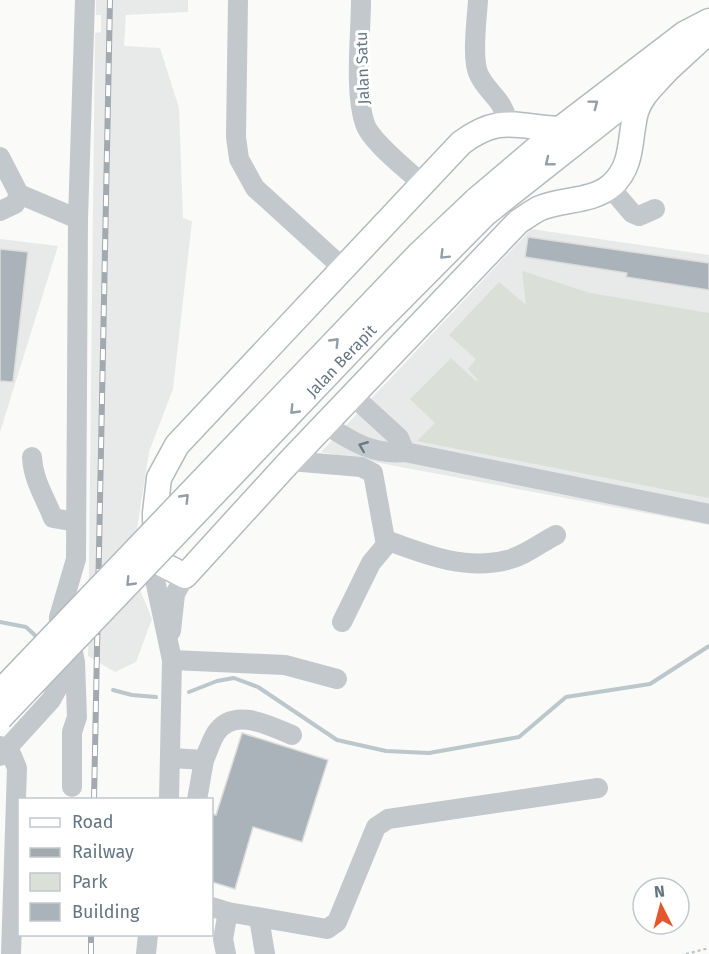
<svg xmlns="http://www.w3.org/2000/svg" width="709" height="954" font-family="'Fira Sans',sans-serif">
<rect width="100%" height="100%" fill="#fafaf8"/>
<!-- built -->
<g fill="#e8e9e9">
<polygon points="96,0 188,0 188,12 126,15 124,46 160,48 179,108 183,218 192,221 173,389 149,452 131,568 152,619 136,662 115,672 88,656 95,33 101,32 101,15 96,15"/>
<polygon points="531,229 709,255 709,525 321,452"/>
<polygon points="0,239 58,246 0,432"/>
</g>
<!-- green -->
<polygon fill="#dadfd7" points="522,271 590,293 709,313 709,498 417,441 435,423 410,399 451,358 476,381 478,380 468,369 476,359 449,335 499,282 526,305"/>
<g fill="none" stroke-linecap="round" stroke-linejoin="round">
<!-- stream -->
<g stroke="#bbc7cb" stroke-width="4">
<polyline points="0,622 26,627 39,639"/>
<polyline points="113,690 132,695 156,697"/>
<polyline points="189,692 217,681 234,678 258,687 337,740 386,751 429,753 519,737 566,697 650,684 709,646"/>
</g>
</g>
<!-- building -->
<g fill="#aab3b9" stroke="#dcdcda" stroke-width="1.5">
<polygon points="528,237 709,263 709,290 626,277 627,273 525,257"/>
<polygon points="0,249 28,252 13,382 0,381"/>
<polygon points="242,733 328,760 302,842 253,827 235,889 212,882 212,814 216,815"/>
</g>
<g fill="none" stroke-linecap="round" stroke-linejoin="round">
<!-- major casing -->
<g stroke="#b5babe" stroke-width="27">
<g id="major">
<path d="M561 129C516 127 500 114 461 143L177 445 159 478 155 513 156 561 185 576 290 461 518 222C524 218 531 213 538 209 562 198 591 203 612 185 634 165 629 138 636 112 641 95 655 84 666 71"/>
<polyline points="475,201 556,132 684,34 709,21"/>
<polyline points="485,214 666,71 705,35"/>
</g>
</g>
<!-- path -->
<polyline stroke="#bbbfc2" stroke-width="2" stroke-dasharray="3 3" stroke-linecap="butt" points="686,954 709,948"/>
<!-- minor -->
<g stroke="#c3c8cc" stroke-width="20">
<polyline points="238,0 236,137 239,159 255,188 343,268"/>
<path d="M361 0C361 35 354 92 365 124 371 142 408 170 422 184"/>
<path d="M478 0C477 19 471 59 479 75 489 95 502 97 508 123"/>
<polyline points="0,157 19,194 78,219"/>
<polyline points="609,186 632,213 639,216 655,209"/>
<polyline points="0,211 15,204 19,194"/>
<polyline points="353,396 399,438 405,452"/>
<path d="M326 425C353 442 373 455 405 452L709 514"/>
<path d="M32 457C33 480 45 497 53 518L76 522"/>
<polyline points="290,461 361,467 373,473 386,545 371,563 342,622"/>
<path d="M386 540C424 554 465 571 507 560 525 556 540 543 556 535"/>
<polyline points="156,561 155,580 172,660 169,800"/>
<polyline points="171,631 175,594 185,576"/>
<polyline points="71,644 75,662 77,717 72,732 72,787"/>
<polyline points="172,660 285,665 337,679"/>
<polyline points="0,746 12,756 17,768 11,954"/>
<polyline points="0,756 51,700 57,689 59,617 76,559 78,219 85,0"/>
<path d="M172 758 204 760C208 751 211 741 216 733 234 706 270 726 292 735"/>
<polyline points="197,800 204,760"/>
<polyline points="212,907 228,912 327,929 337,922 376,827 388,819 598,788"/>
<polyline points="259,918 265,954"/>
<polyline points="146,954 148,934"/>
<polyline points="226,954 223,939 228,912"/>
</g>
<!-- major -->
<use href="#major" stroke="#fff" stroke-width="24"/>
<!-- rail casing -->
<g stroke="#a2aab0" stroke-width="6">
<g id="rail">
<polyline points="94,800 110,0"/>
<polyline points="91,954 91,934"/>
</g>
</g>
<!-- rail -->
<use href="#rail" stroke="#fff" stroke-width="4" stroke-dasharray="11" stroke-linecap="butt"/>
<!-- major-bridge casing -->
<g stroke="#b5babe" stroke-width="27" stroke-linecap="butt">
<g id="major-bridge">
<polyline points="0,692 418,255 475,201"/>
<path id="s1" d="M0 718 372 328 485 214"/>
</g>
</g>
<!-- major-bridge -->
<use href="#major-bridge" stroke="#fff" stroke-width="24"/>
</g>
<!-- one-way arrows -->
<defs><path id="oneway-chevron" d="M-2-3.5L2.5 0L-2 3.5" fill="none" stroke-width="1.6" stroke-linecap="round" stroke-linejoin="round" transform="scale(1.5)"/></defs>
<g stroke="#939fa8">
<use href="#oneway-chevron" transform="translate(594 104) rotate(-37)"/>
<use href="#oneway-chevron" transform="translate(549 162) rotate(141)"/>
<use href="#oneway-chevron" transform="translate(444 255) rotate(135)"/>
<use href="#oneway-chevron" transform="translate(335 342) rotate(-46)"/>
<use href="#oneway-chevron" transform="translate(294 410) rotate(134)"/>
<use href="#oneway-chevron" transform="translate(185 498) rotate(-46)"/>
<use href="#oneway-chevron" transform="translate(130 582) rotate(134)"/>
</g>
<use stroke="#6a7a87" href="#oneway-chevron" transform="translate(363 446) rotate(-158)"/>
<g text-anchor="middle" stroke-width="6" stroke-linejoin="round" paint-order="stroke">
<!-- street labels -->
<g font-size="16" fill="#657683" stroke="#fff">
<text transform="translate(362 68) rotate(-92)" y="6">Jalan Satu</text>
<text dy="6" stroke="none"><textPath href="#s1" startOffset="494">Jalan Berapit</textPath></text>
</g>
</g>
<!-- legend -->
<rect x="18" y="798" width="195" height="138" fill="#ffffff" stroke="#c1c8cd" stroke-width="1.5"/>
<rect x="30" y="818" width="30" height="9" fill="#ffffff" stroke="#c1c8cd" stroke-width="1.5"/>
<text x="72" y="828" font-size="18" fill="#657683">Road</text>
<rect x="30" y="848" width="30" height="9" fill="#a2aab0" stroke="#c1c8cd" stroke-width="1.5"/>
<text x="72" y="858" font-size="18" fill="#657683">Railway</text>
<rect x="30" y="873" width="30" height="18" fill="#dadfd7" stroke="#c1c8cd" stroke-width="1.5"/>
<text x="72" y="888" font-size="18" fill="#657683">Park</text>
<rect x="30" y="903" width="30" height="18" fill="#aab3b9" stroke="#c1c8cd" stroke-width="1.5"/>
<text x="72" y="918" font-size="18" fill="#657683">Building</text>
<!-- north arrow -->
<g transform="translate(661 906) rotate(354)"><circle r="28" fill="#ffffff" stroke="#c1c8cd" stroke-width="1.5"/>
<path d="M0-4.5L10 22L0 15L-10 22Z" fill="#e4572e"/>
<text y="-9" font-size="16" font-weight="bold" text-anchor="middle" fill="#657683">N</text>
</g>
</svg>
